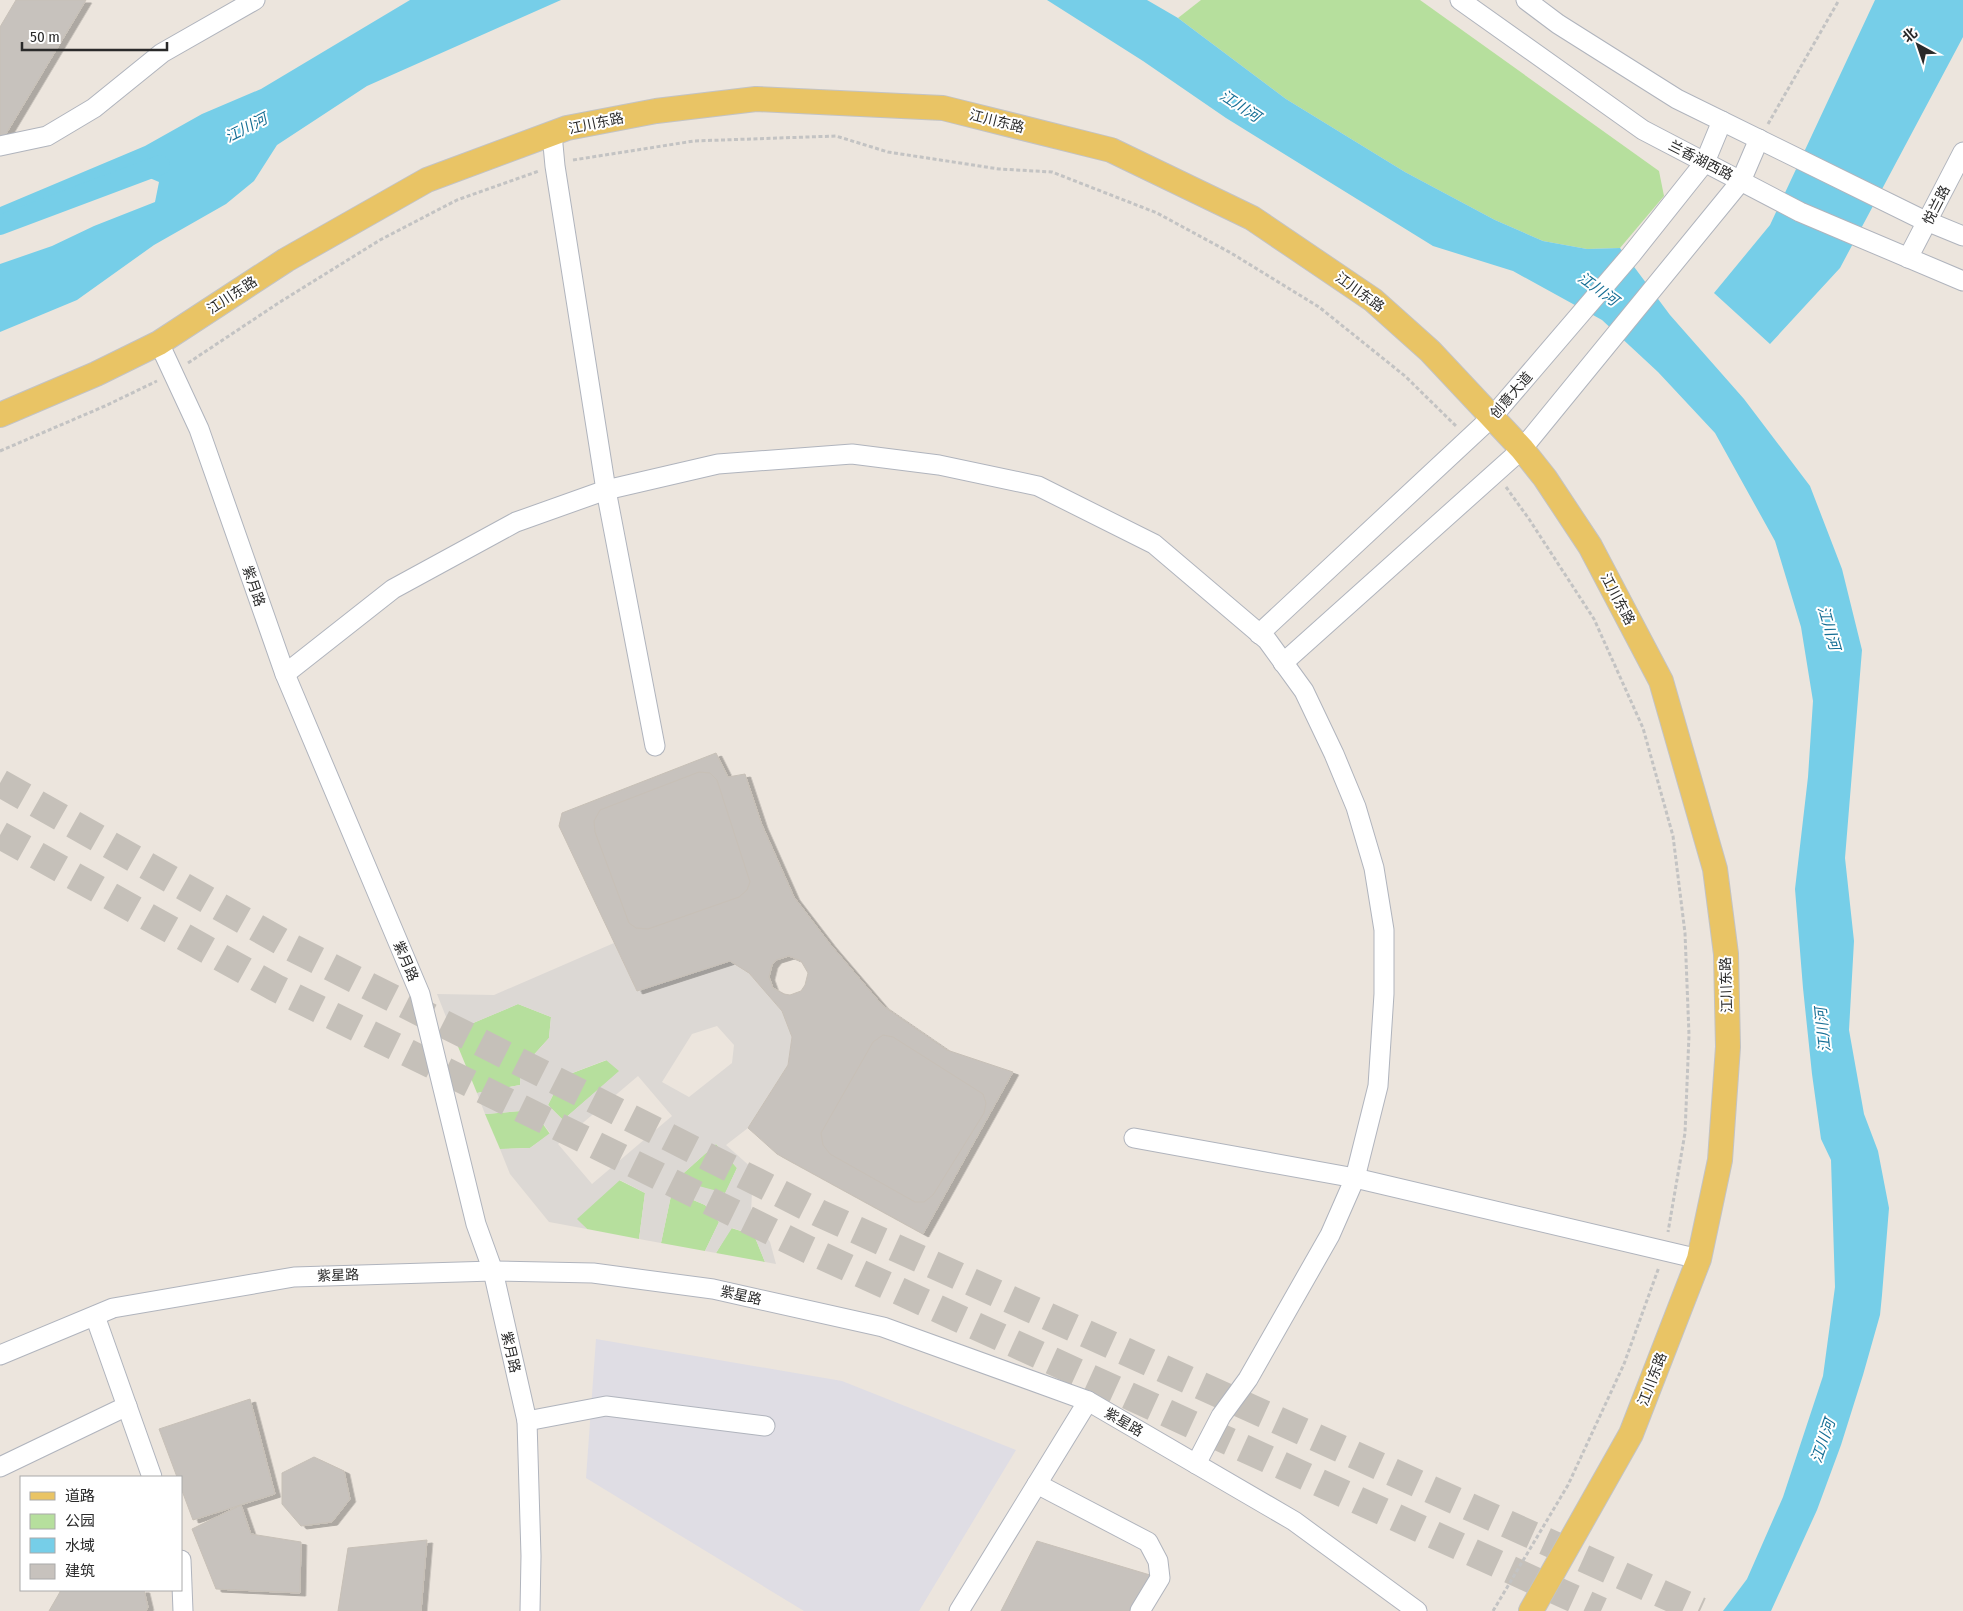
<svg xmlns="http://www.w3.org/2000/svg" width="1963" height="1611" font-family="'Fira Sans Condensed','Noto Sans SC',sans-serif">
<defs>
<filter id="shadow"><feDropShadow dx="5.5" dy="3" stdDeviation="0" flood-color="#0004"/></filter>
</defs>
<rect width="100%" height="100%" fill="#ece5dd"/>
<!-- industrial -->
<polygon fill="#dfdde4" points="596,1339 842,1381 1016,1450 919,1611 804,1611 586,1478"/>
<!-- green -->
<g fill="#b6df9d">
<polygon points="1201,0 1420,0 1659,171 1664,196 1620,248 1587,249 1543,241 1495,220 1405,172 1286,99 1178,18"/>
<polygon points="518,1004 551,1017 549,1038 521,1069 520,1085 477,1093 452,1032"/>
<polygon points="607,1060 620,1071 563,1120 548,1105 562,1077"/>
<polygon points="533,1110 550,1134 530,1148 500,1149 485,1114"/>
<polygon points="716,1144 737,1168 725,1194 676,1180"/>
<polygon points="619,1180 645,1193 639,1239 587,1229 576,1219"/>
<polygon points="672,1191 705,1205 719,1222 705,1251 661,1243"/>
<polygon points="731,1228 754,1235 765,1262 716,1253"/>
</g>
<!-- plaza -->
<path fill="#dcd8d4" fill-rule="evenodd" d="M614 943 637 991 730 961 749 973 782 1011 792 1037 788 1065 748 1128 726 1145 753 1169 751 1214 770 1242 776 1264 765 1262 754 1235 732 1228 716 1253 705 1251 719 1222 705 1205 672 1191 661 1243 639 1239 645 1193 620 1180 577 1219 587 1229 549 1222 510 1174 500 1149 530 1148 550 1133 533 1110 485 1114 477 1093 520 1085 521 1069 549 1038 551 1017 518 1004 452 1032 437 994 494 995ZM717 1026 734 1045 732 1063 689 1097 662 1082 692 1034ZM606 1060 619 1071 563 1120 548 1105 562 1077ZM638 1076 672 1116 592 1184 558 1144ZM716 1144 737 1168 725 1193 676 1180Z"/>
<!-- water -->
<g fill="#76cee8">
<polygon points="410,0 561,0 367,86 277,145 254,181 226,204 154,245 77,300 0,332 0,264 52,246 94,226 155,202 159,182 138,173 36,212 0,230 0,207 145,146 202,114 261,89"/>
<polygon points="1047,0 1147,0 1178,18 1286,99 1405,172 1495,220 1543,241 1587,249 1620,248 1670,315 1744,399 1810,486 1842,569 1862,650 1845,858 1854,941 1849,1030 1864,1114 1878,1151 1889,1208 1882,1295 1880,1315 1863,1375 1841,1445 1817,1510 1771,1611 1723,1611 1747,1579 1783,1497 1823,1376 1835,1287 1831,1160 1821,1139 1812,1074 1803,988 1795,889 1808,777 1813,701 1801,627 1775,541 1715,433 1658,372 1602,320 1513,271 1433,246 1226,118 1143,61"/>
<polygon points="1875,0 1963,0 1963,37 1840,268 1770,344 1714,293 1770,225"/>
</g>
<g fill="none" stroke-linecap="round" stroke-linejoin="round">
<!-- canal -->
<polyline stroke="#76cee8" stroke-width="20" points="0,225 160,165"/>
</g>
<!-- building -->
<g fill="#c7c2bd" stroke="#c7c0b7" fill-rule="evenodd" filter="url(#shadow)">
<polygon points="16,0 86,0 3,139 0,137 0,27"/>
<path d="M716 753 728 777 745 774 762 825 794 897 830 944 883 1006 947 1050 1013 1072 923 1234 777 1154 748 1128 788 1065 792 1037 782 1011 749 973 730 961 637 991 559 826 562 813ZM789 956 801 961 808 973 805 985 801 991 790 995 784 994 773 988 769 977 772 965 776 960Z"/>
<polygon points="699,772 710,773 717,780 750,882 747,890 739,897 648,929 636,928 629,923 595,832 594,821 600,810"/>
<polygon points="883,1035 893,1037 983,1094 986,1103 984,1113 933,1195 924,1202 915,1202 830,1154 823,1145 821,1133 873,1042"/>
<polygon points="250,1399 275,1494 193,1520 181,1488 181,1477 177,1477 159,1429"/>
<polygon points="314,1457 344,1471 350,1499 332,1522 301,1526 282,1504 282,1473"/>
<polygon points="241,1505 251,1534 301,1542 300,1593 216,1589 192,1529"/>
<polygon points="427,1540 421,1611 338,1611 348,1548"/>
<polygon points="1037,1541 1160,1578 1140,1611 1001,1611"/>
<polygon points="60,1590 144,1590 148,1607 146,1611 49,1611 60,1592"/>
</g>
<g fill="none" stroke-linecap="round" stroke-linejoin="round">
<!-- highway-tunnel -->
<g stroke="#c5c0b9" stroke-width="28" stroke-dasharray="28 14" stroke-linecap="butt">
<polyline points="0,783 291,947 821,1214 1700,1611"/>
<polyline points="0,835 276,988 809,1250 1601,1611"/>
</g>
<!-- minor casing -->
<g stroke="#b0b4bd" stroke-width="21">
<g id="minor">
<polyline points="1460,0 1643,130 1800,212 1963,281"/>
<polyline points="1526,0 1558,24 1677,99 1919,218 1963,236"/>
<polyline points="552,134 555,166 606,490 655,746"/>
<polyline points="0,146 47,136 94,108 162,53 255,0"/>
<polyline points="1908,258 1963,152"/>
<polyline points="159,343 199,429 285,674 420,994 476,1224 493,1271 527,1421 531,1556 530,1611"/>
<polyline points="1259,634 1493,416 1631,255 1705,162 1722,121"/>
<polyline points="1283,663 1522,449 1741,181 1759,139"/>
<polyline points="285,674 393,589 516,522 606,490 718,464 852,454 939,465 1038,486 1154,544 1267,640 1304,691 1334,754 1356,807 1374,868 1384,930 1384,994 1378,1086 1355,1178 1330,1235 1248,1379 1221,1416 1196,1464"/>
<polyline points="1134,1138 1355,1178 1699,1259"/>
<polyline points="95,1316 152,1477"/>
<polyline points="0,1355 113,1308 294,1277 493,1271 593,1273 713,1289 883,1327 1088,1401 1294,1521 1417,1611"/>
<polyline points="527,1421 606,1406 765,1426"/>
<polyline points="0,1467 127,1406"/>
<polyline points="1037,1484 1148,1542 1158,1561 1160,1578 1140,1611"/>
<polyline points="181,1560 183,1611"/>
<polyline points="959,1611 1088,1401"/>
</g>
</g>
<!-- major casing -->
<g stroke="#c3c3c3" stroke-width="26">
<polyline id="major" points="0,415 96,374 159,343 286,260 427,180 567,128 656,111 756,99 943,108 1111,150 1252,218 1373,300 1430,351 1522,449 1545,478 1590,546 1661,681 1715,869 1726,954 1728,1047 1720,1160 1699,1259 1631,1434 1531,1611"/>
</g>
<!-- path -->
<g stroke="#c3c3c3" stroke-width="3" stroke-dasharray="4 2.5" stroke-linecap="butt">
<polyline points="1768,124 1839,0"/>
<polyline points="573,160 694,141 836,136 888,152 999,169 1052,172 1157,213 1231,253 1319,307 1405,376 1456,426"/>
<polyline points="188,363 280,302 380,240 457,200 539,171"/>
<polyline points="0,451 105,406 157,381"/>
<polyline points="1506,487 1529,519 1594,619 1643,728 1673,836 1685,933 1689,1035 1685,1133 1668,1232"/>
<polyline points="1493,1611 1568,1485 1624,1364 1659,1267"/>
</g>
<!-- minor -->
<use href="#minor" stroke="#fff" stroke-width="19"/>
<!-- major -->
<use href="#major" stroke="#e9c465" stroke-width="24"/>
</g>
<g text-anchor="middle" stroke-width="4" stroke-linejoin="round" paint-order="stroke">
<!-- street labels -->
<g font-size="14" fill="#2a2a2a" stroke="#fff">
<text transform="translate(997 121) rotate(14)" y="5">江川东路</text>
<text transform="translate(596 123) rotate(-12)" y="5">江川东路</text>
<text transform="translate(1701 160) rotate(27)" y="5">兰香湖西路</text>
<text transform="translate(1936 205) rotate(-63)" y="5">悦兰路</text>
<text transform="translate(1360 292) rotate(36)" y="5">江川东路</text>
<text transform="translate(232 295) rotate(-33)" y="5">江川东路</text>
<text transform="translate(1511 395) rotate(-49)" y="5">创意大道</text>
<text transform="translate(254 586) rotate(71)" y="5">紫月路</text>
<text transform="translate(1618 599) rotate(62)" y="5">江川东路</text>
<text transform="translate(406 961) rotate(67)" y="5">紫月路</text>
<text transform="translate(1726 985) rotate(-92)" y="5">江川东路</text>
<text transform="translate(338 1275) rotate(-2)" y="5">紫星路</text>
<text transform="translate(741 1295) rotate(13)" y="5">紫星路</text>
<text transform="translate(511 1352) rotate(77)" y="5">紫月路</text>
<text transform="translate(1652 1379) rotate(-69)" y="5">江川东路</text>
<text transform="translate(1124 1422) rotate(30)" y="5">紫星路</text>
</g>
<!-- water labels -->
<g font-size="15" font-style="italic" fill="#156e94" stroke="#fff">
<text transform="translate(1240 106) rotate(33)" y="5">江川河</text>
<text transform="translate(246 128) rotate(-27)" y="5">江川河</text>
<text transform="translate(1598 289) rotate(36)" y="5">江川河</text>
<text transform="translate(1829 628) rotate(74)" y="5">江川河</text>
<text transform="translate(1823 1030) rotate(-96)" y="5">江川河</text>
<text transform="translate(1823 1441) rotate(-71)" y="5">江川河</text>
</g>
</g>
<!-- legend -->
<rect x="20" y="1476" width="162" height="115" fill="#ffffff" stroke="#aaaaaa"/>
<rect x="30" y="1492" width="25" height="8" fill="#e9c465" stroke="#aaaaaa"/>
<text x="65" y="1501" font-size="15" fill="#2a2a2a">道路</text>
<rect x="30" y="1514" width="25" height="15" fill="#b6df9d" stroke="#aaaaaa"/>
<text x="65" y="1526" font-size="15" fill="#2a2a2a">公园</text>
<rect x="30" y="1538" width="25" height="15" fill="#76cee8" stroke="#aaaaaa"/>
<text x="65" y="1551" font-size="15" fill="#2a2a2a">水域</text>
<rect x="30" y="1564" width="25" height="15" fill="#c7c2bd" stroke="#aaaaaa"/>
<text x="65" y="1576" font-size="15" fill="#2a2a2a">建筑</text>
<!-- north arrow -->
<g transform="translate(1918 45) rotate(320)" stroke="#ffffff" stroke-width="4" paint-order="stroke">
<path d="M0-4L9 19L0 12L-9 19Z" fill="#2a2a2a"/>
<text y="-8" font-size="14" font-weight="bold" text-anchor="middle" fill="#2a2a2a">北</text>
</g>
<!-- scale -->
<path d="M22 42v8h145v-8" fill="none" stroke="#2a2a2a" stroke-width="2.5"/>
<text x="30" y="42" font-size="15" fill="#2a2a2a" stroke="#ffffff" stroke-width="4" paint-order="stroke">50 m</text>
</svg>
